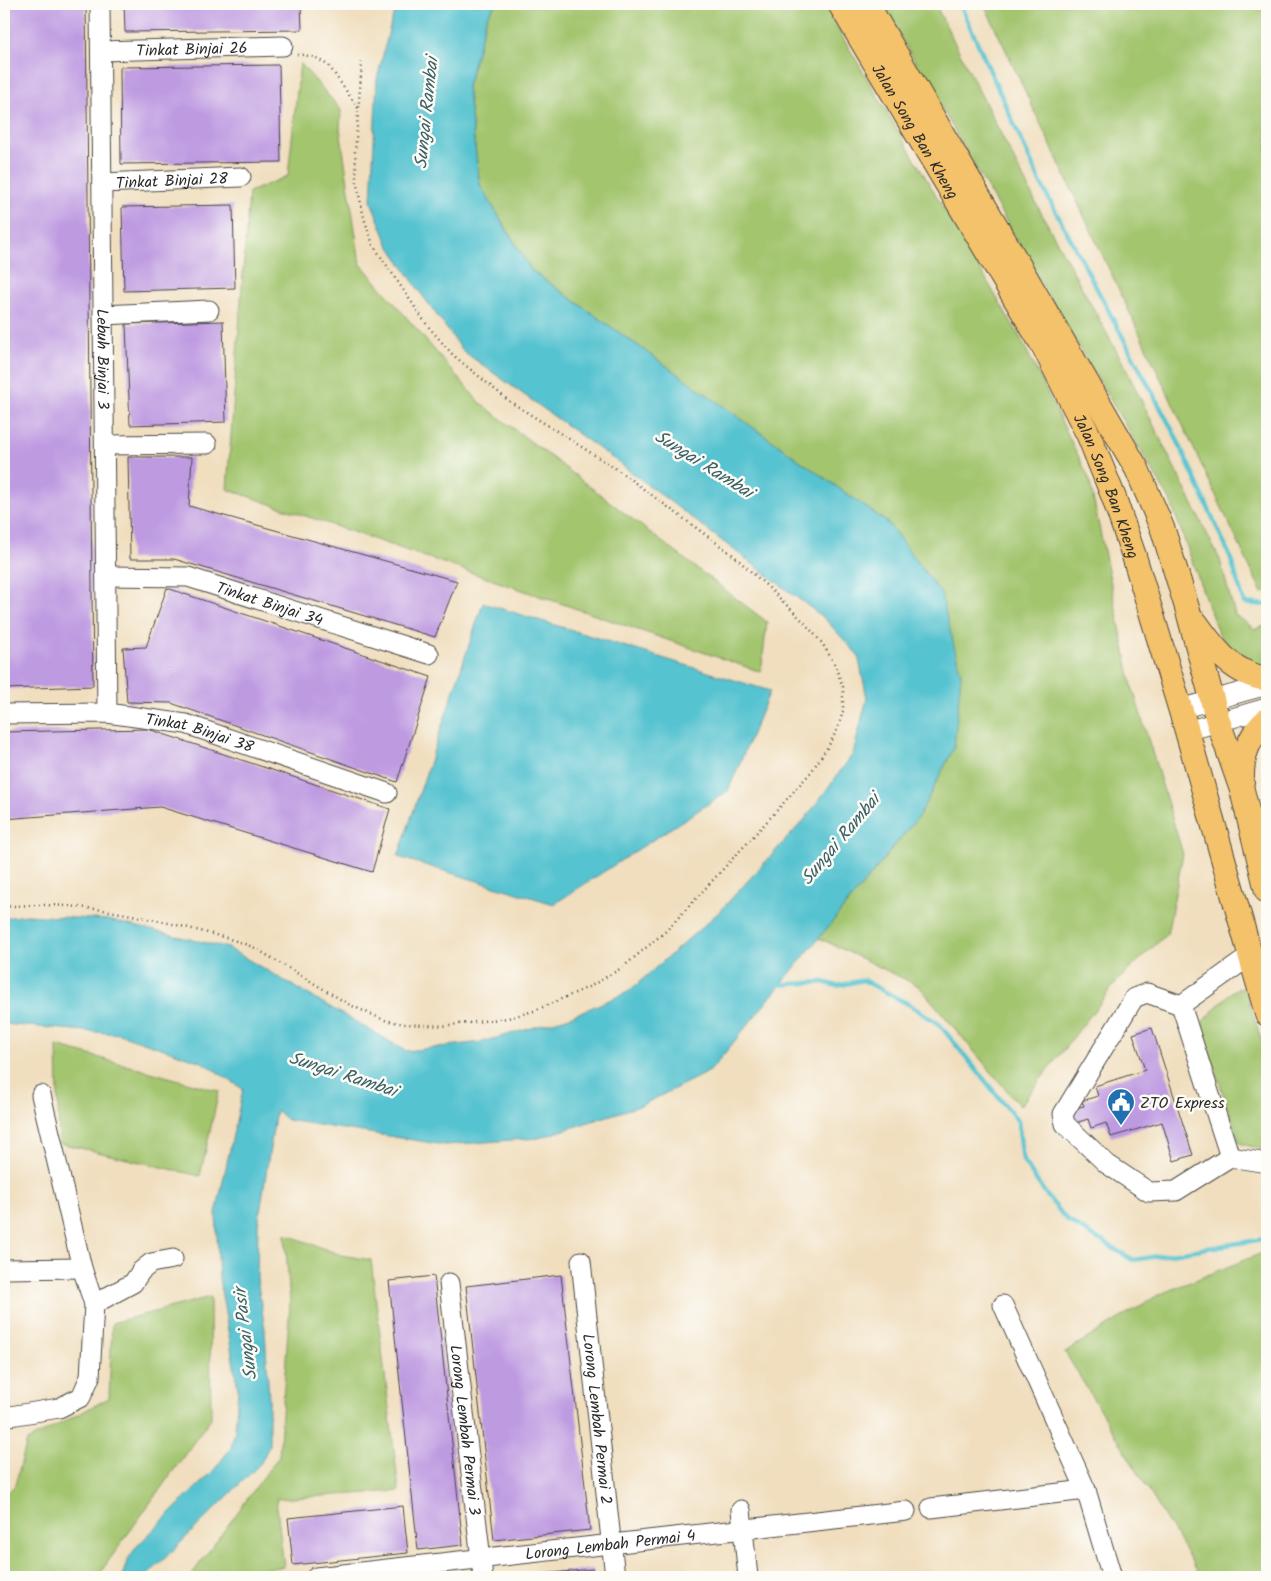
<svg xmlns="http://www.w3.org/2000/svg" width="1271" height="1581" font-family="Kalam,sans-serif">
<rect width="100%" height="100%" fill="#fdfcf7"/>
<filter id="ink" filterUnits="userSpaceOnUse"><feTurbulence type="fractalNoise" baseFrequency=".02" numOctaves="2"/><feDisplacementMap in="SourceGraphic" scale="10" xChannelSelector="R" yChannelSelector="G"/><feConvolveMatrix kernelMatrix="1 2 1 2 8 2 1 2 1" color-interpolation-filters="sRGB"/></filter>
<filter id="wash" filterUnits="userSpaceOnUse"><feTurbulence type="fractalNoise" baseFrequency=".0096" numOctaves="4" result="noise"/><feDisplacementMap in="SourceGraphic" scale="20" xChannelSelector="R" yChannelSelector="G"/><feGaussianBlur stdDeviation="1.12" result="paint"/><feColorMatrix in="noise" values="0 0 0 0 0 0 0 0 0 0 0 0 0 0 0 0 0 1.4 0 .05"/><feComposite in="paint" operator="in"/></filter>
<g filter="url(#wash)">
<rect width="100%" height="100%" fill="#f0debe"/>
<!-- green -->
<g fill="#a3c56e" stroke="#67784c">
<polygon points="496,4 823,4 1020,337 1089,478 1132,686 1183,854 1167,934 1117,981 1020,1106 919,986 819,938 919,816 941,594 888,523 532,271 480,185 467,87 487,16"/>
<polygon points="882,4 935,4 1038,207 1123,363 1220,560 1235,615 1255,629 1267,625 1267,667 1256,667 1239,657 1218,633 1170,500 1058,312"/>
<polygon points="984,4 1267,4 1267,591 1262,593"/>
<polygon points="300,63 341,110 340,129 360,263 479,402 767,622 761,672 227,489 249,192 288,176"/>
<polygon points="1238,988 1245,989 1267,1057 1267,1151 1239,1143 1202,1029 1203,1021 1231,992"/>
<polygon points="57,1046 219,1091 200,1176 59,1143"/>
<polygon points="285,1234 341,1255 371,1260 399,1491 276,1499 284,1567 192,1574 279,1456 290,1303"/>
<polygon points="1267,1251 1267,1577 1201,1577 1065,1352 1158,1295"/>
<polygon points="210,1297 211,1418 97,1577 4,1577 4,1497 15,1485 27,1441 109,1398 112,1323"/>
</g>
<!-- water -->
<g fill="#57c3d0" stroke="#41777e">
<polygon points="398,4 496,4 487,16 467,87 480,185 531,270 888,523 941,594 961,674 954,748 919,816 710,1071 642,1105 539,1138 445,1145 287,1120 276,1110 258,1225 257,1279 265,1329 269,1400 269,1446 261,1463 146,1577 122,1577 127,1561 137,1546 214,1470 231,1448 235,1430 238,1389 219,1278 216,1213 243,1089 202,1062 120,1034 4,1024 4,918 27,915 108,920 228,948 406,1051 482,1042 567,1018 628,992 719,912 805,819 853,754 867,698 858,655 824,618 619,463 463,351 422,295 388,244 371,201 377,79 391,22"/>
<polygon points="483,603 770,691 728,791 554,904 398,857"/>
</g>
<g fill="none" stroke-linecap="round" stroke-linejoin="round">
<!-- stream -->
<g stroke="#57c3d0" stroke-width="4.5">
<polyline points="960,4 1040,182 1175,435 1230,556 1244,603 1267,605"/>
<polyline points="774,985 823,982 837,986 863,980 910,1005 939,1024 1018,1121 1023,1161 1048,1197 1067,1220 1133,1260 1264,1239 1267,1236"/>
</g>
</g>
<g id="blocks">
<!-- building -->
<g fill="#be9ae1">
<polygon points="4,4 86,4 93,686 4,689"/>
<polygon points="124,4 301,4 302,30 125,32"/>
<polygon points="279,65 281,162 121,164 120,67"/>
<polygon points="233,205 235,288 124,291 122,207"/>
<polygon points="223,321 226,422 130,425 126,324"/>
<polygon points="128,457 192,457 189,506 457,581 435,637 174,559 130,559"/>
<polygon points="167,588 431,677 397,782 171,703 127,702 123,648 146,647"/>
<polygon points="148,729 390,809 372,872 160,807 4,819 4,732"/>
<polygon points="1152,1028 1193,1155 1174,1161 1162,1122 1111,1137 1106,1123 1091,1128 1088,1119 1072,1124 1068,1110 1084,1106 1082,1101 1098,1096 1095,1086 1145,1070 1133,1034"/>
<polygon points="561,1275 590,1530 494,1540 466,1286"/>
<polygon points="434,1276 463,1545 418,1550 389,1281"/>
<polygon points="403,1506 408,1553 293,1565 288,1518"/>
<polygon points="593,1569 594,1577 520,1577 520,1576"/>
</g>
</g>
</g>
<g filter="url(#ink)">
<use href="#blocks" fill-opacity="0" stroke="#494641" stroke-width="1"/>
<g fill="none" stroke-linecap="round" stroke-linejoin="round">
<!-- minor casing -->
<g stroke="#494641" stroke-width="21">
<g id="minor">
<path id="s1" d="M100 4 107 713"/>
<path id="s2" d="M101 51 283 46"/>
<path id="s3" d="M102 183 241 177"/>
<polyline points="103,315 209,310"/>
<polyline points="105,445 207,444"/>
<path id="s4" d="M106 576 188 577 429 654"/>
<polyline points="1180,709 1267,685"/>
<path id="s5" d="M4 714 107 713 186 724 387 793"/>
<polyline points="1187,731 1267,708"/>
<polyline points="1181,1005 1147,993 1134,998 1063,1114 1065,1124 1107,1164 1149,1192 1176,1191 1230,1157 1267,1163"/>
<polyline points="1181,1005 1230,1157"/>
<polyline points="1181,1005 1250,956"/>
<path id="s6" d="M581 1261 615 1577"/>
<polyline points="4,1269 82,1268"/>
<path id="s7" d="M449 1283 483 1577"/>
<polyline points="94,1304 133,1283 141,1271 151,1263 173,1259"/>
<polyline points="1003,1305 1086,1490 1112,1577"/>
<polyline points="4,1417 59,1408 81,1397 90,1377 94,1304 82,1268 41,1095"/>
<polyline points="931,1508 1086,1490"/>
<polyline points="741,1510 748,1577"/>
<path id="s8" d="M316 1577 906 1511"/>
</g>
</g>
<!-- major casing -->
<g stroke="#494641" stroke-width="26">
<g id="major">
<path id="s9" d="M840 4 1044 347 1089 436 1114 498 1134 556 1187 731 1267 1014"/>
<polyline points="867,4 1137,469 1163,530 1188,611 1218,721 1242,790 1267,891"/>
<path d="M1196 623C1215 650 1233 674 1267 679"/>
<path d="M1242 782C1241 757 1248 737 1267 720"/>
</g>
</g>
<!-- path -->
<g stroke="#494641" stroke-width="2.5" stroke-dasharray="1 4" stroke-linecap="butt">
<polyline points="297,54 315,57 329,66 358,108"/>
<path d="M4 907C66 900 129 913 189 928 211 934 234 939 255 948L350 1005 384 1020 404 1024 443 1026 508 1018 534 1011 591 986 623 967 666 931 772 816 811 772 829 745 838 728 843 711V687L834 663 822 643 803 621 770 589 733 555 615 468 509 401 453 355 427 325 373 245 364 218 357 185 355 152 362 62"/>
</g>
<!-- minor -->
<use href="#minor" stroke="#fff" stroke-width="19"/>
<!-- major -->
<use href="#major" stroke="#f3c26a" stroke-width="24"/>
</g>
</g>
<!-- icons -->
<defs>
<g id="civic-pin" transform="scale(1.4375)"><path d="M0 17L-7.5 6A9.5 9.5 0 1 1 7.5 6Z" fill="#1f6fb2" stroke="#fdfcf7"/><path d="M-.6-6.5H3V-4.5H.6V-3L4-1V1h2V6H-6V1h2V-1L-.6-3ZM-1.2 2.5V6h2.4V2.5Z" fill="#fff"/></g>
</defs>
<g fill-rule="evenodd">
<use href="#civic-pin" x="1121" y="1102"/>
</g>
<g text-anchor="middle" stroke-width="5" stroke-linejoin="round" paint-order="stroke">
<!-- street labels -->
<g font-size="16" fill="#2b2b2b" stroke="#fdfcf7">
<text dy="6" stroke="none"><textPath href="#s2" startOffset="91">Tinkat Binjai 26</textPath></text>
<text dy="6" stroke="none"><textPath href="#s9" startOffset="148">Jalan Song Ban Kheng</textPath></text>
<text dy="6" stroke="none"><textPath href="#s3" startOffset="70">Tinkat Binjai 28</textPath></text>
<text dy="6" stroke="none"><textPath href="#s1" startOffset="355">Lebuh Binjai 3</textPath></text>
<text dy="6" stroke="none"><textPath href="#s9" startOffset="552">Jalan Song Ban Kheng</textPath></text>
<text dy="6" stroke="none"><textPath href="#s4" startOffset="168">Tinkat Binjai 34</textPath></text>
<text dy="6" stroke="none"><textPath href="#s5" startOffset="198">Tinkat Binjai 38</textPath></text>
<text dy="6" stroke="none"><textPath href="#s6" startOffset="159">Lorong Lembah Permai 2</textPath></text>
<text dy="6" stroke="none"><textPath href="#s7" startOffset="148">Lorong Lembah Permai 3</textPath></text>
<text dy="6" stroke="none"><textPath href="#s8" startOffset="296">Lorong Lembah Permai 4</textPath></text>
</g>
<!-- poi labels -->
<g font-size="16" fill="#2b2b2b" stroke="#fdfcf7" text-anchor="start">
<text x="1140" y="1108">ZTO Express</text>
</g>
<!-- water labels -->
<g font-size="18" font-style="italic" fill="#3a6065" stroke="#fdfcf7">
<text transform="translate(426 113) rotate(-84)" y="6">Sungai Rambai</text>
<text transform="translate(704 464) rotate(32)" y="6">Sungai Rambai</text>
<text transform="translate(840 839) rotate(-50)" y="6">Sungai Rambai</text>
<text transform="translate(343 1074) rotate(18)" y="6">Sungai Rambai</text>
<text transform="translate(245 1334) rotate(-97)" y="6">Sungai Pasir</text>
</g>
</g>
<!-- margin -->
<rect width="1271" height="1581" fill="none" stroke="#fdfcf7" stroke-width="20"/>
</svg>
